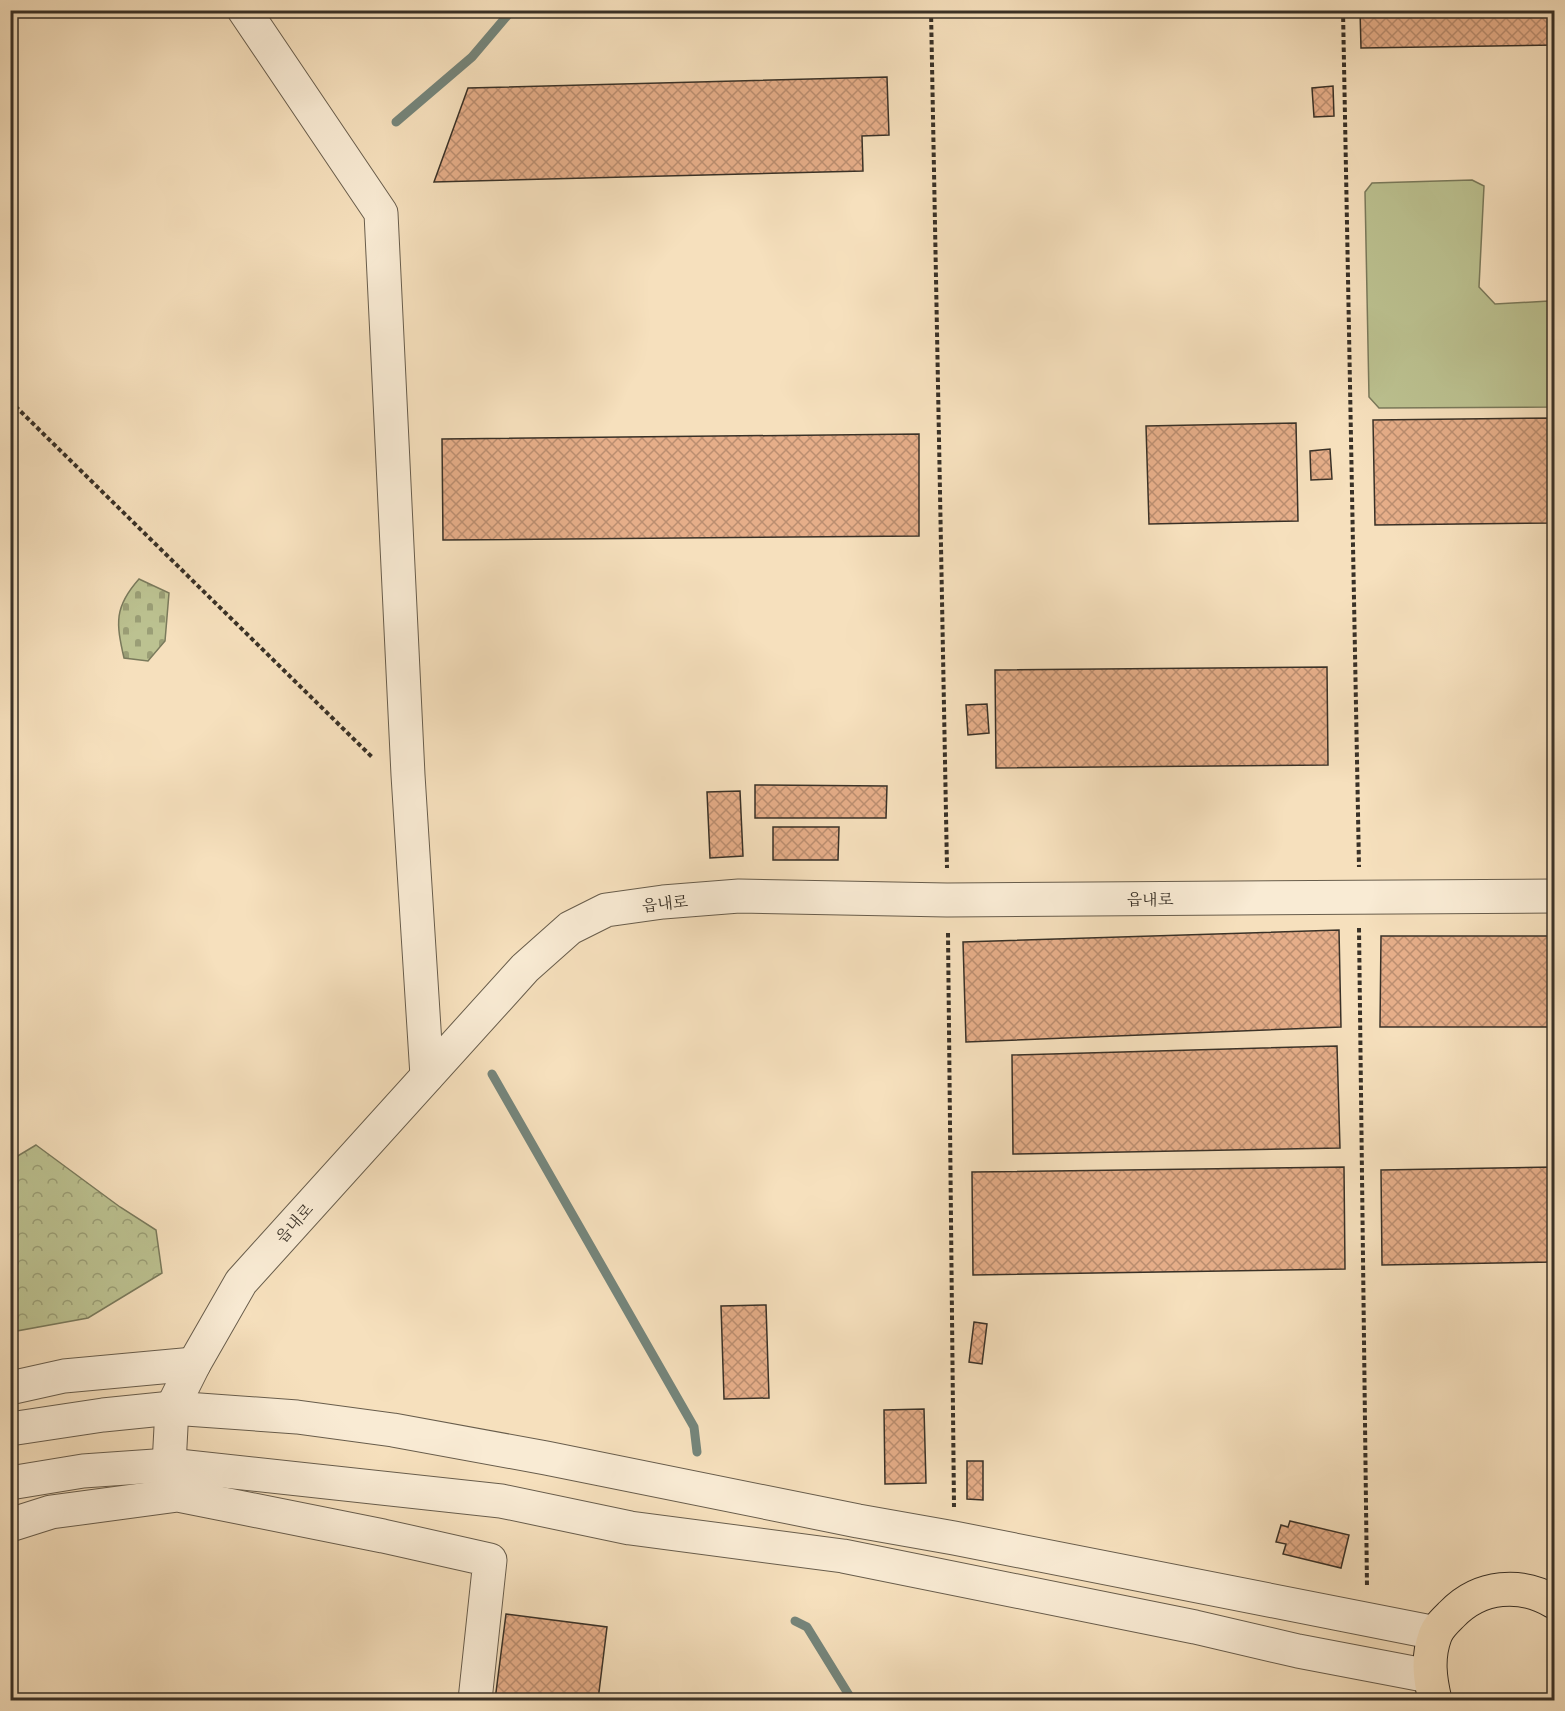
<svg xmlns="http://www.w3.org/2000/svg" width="1565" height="1711" font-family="'Libre Caslon Text','Noto Serif KR',serif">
<defs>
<pattern id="forest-crowns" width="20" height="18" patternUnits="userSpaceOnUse" patternTransform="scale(1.5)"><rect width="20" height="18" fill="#bcc291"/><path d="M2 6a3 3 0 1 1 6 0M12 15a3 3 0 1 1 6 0" fill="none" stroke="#9a9e76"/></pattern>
<pattern id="cemetery-stones" width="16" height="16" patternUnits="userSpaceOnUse" patternTransform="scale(1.5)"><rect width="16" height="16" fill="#bcc291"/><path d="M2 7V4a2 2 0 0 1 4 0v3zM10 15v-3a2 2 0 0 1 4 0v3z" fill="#9a9e76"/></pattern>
<pattern id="building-cross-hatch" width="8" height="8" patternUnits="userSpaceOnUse" patternTransform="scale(1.5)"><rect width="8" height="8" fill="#e6ae89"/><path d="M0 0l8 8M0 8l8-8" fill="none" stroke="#bb8e70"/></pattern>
</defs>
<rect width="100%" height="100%" fill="#f6e0bd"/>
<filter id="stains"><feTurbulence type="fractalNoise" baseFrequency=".00333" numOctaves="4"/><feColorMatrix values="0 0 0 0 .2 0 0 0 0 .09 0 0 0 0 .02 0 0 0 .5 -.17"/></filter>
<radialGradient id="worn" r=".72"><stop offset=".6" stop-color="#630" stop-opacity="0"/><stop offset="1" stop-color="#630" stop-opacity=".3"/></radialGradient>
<!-- grass -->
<polygon fill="#bcc291" stroke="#7a7a5c" stroke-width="1.5" points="1472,180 1484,186 1479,287 1495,304 1549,301 1554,305 1554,399 1550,407 1379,408 1369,397 1365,192 1372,183"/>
<!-- forest -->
<polygon fill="url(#forest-crowns)" stroke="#7a7a5c" stroke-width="1.5" points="36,1145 120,1207 156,1230 162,1273 88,1318 11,1332 11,1160"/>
<!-- cemetery -->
<path fill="url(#cemetery-stones)" stroke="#7a7a5c" stroke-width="1.5" d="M139 579 169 593 165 641 148 661 124 658C116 623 114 607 139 579Z"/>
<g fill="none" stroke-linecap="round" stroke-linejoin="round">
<!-- stream -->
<g stroke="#75857b" stroke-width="9">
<polyline points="396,122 472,57 512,10"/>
<polyline points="492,1074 694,1427 697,1452"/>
<polyline points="795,1621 807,1627 852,1700"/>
</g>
</g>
<!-- building -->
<g fill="url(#building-cross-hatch)" stroke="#393127" stroke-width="1.5">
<polygon points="1360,10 1554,10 1554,45 1361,48"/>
<polygon points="887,77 889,135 862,136 863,171 434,182 468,88"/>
<polygon points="1333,86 1334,116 1314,117 1312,88"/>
<polygon points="1554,418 1554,523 1375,525 1373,420"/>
<polygon points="1296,423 1298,521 1149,524 1146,426"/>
<polygon points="919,434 919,536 443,540 442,439"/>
<polygon points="1330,449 1332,479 1311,480 1310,451"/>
<polygon points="1327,667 1328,765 996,768 995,670"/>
<polygon points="987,704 989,733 968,735 966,705"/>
<polygon points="755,785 887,786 886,818 755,818"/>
<polygon points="740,791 743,856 710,858 707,792"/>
<polygon points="773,827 839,827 838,860 773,860"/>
<polygon points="1339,930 1341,1027 966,1042 963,942"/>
<polygon points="1381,936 1554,936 1554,1027 1380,1027"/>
<polygon points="1337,1046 1340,1148 1013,1154 1012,1055"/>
<polygon points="1344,1167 1345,1269 973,1275 972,1172"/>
<polygon points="1554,1167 1554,1262 1382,1265 1381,1170"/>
<polygon points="766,1305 769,1398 724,1399 721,1306"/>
<polygon points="974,1322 987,1324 982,1364 969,1362"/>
<polygon points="924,1409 926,1483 885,1484 884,1410"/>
<polygon points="967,1461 983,1461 983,1500 967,1499"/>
<polygon points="1290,1521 1349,1535 1341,1568 1283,1554 1286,1544 1276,1542 1281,1525 1288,1527"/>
<polygon points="506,1614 607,1627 598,1700 495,1700"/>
<polygon points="959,1696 1101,1700 959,1700"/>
</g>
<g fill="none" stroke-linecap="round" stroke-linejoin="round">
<!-- minor casing -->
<g stroke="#685d4c" stroke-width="35">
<g id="minor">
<polyline points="244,10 381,213 408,775 427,1076"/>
<polyline points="10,1388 64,1376 194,1364"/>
<polyline points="10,1429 103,1415 172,1408 297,1417 393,1430 546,1458 858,1521 954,1538 1436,1633"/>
<polyline points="169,1465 172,1408 194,1364 241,1282 525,968 570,928 606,910 663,902 739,896 947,900 1554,896"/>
<polyline points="10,1483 83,1471 169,1465 501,1501 630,1528 843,1556 1195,1627 1298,1651 1429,1676"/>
<polyline points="10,1525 51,1512 178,1495 383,1536 490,1560 475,1700"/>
</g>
</g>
<!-- major casing -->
<g stroke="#393127" stroke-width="35">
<path id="major" d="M1435 1700C1430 1679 1427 1658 1435 1636 1438 1627 1446 1620 1452 1614 1480 1585 1521 1582 1554 1602"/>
</g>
<!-- path -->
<g stroke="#393127" stroke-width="4" stroke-dasharray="4.5 3" stroke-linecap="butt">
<polyline points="931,10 947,868"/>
<polyline points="1343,10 1359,867"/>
<polyline points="10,401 373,758"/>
<polyline points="1359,928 1367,1587"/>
<polyline points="948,933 954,1507"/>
</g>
<!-- minor -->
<use href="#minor" stroke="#f9ebd4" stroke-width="33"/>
<!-- major -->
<use href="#major" stroke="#f6e0bd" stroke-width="33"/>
</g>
<g text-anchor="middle" stroke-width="4.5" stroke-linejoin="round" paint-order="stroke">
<!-- street labels -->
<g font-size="16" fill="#393127" stroke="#f9ebd4">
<text x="1150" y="905">읍내로</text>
<text transform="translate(665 903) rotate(-6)" y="6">읍내로</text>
<text transform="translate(294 1223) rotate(-48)" y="6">읍내로</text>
</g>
</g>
<!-- margin -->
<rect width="1565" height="1711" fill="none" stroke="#f6e0bd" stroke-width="36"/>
<rect x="12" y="12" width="1541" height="1687" fill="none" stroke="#393127" stroke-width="3"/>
<rect x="18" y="18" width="1529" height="1675" fill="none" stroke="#393127" stroke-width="1.5"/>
<rect width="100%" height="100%" filter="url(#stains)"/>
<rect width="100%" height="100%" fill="url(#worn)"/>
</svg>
